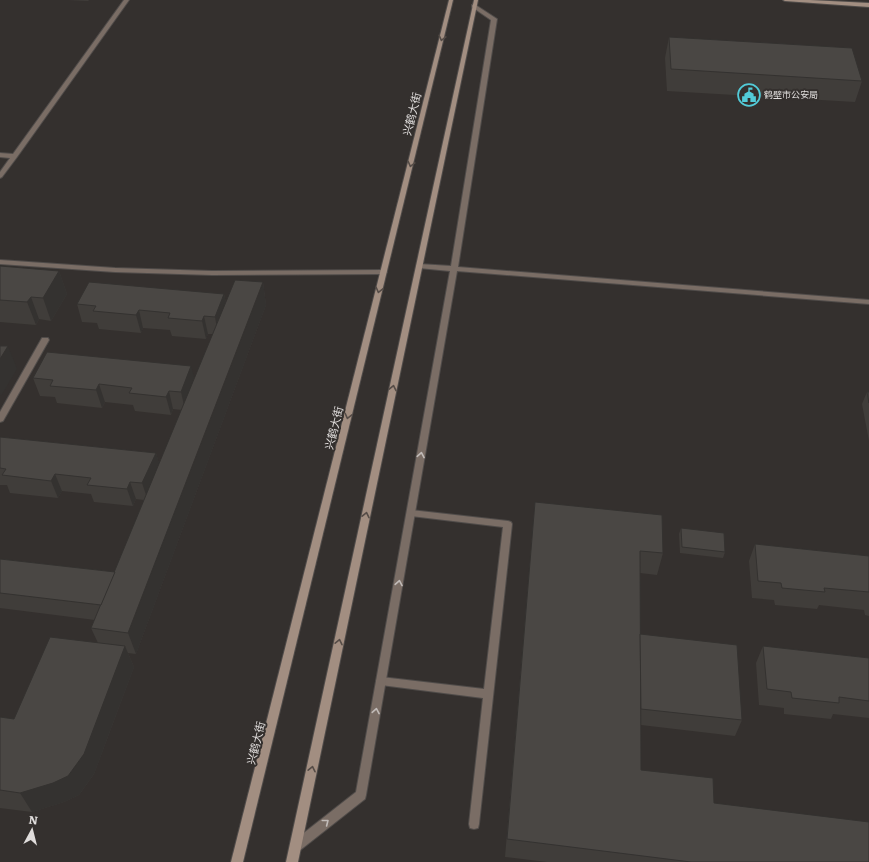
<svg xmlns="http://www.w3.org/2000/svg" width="869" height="862" font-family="Literata,'Noto Sans SC',serif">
<rect width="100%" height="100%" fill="#34302e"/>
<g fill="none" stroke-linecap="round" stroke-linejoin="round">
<!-- lane casing -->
<g stroke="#504c4a" stroke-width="2">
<g id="lane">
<polygon points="42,338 48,338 49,340 3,421 0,422 0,412"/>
<polygon points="411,510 508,521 511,522 512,524 479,824 478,828 474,829 470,828 469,824 483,698 381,685 378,684 376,681 378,678 381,677 484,689 503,527 411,516 408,515 407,513 408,511"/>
</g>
</g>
<!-- street casing -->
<g stroke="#504c4a" stroke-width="2">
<g id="street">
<polygon points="124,0 129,0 17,157 2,177 0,178 0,172 10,158 0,157 0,153 13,154"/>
<polygon points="474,4 497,19 458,267 869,300 869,304 457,271 366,795 365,799 299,851 295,852 291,851 290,847 291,843 356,792 450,271 419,268 416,266 419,264 451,266 491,20 472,7 472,5"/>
<polygon points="0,260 115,268 212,271 384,270 387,272 384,274 212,275 115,272 0,264"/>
</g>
</g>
<!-- secondary casing -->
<g stroke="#504c4a" stroke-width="2">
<g id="secondary">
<polygon points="449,0 453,0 243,862 231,862"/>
<polygon points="474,0 478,0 298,862 286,862"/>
<polygon points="783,0 810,0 869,3 869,7 785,1"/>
</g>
</g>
<!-- lane -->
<use href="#lane" fill="#7a6d65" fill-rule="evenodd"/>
<!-- street -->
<use href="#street" fill="#7a6d65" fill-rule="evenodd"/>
<!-- secondary -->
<use href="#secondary" fill="#a28e81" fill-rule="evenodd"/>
</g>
<!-- wall -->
<g fill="#403d3a">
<polygon points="68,0 89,0 88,1"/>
<polygon points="669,37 862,81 855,102 667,91 665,58"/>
<polygon points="0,266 59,271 67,294 51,321 39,319 36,325 0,322"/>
<polygon points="263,282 266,305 136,654 128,653 134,667 94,774 79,795 64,802 32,812 0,808 0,717 14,719 98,643 91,628 95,620 0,608 0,559 115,572 144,500 136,499 133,506 94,502 91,494 62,491 58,498 10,493 7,485 0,485 0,437 156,453 159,464 182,410 173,409 171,415 135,411 133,405 105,402 102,408 57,403 55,397 40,396 33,378 194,379 213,334 208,334 206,339 172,336 170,330 143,328 141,333 99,329 97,323 82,322 77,304 224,294 226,303"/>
<polygon points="867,392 869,392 869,441 862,404"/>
<polygon points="535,502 663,553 657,575 640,573 640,634 742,720 735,736 641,725 641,770 714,803 869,862 547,862 505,857 533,524"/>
<polygon points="681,528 725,552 723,558 680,553 679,534"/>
<polygon points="755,544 869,556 869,616 865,615 864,610 819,605 817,609 775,605 774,600 752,598 749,561"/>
<polygon points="763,646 869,658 869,718 833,714 831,719 784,714 784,708 759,705 756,663"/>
</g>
<!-- shaded-wall -->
<g fill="#343230">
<polygon points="59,271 67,294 51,321 43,298"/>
<polygon points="263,282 266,305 136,654 128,633"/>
<polygon points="224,294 228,312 218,335 215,317"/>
<polygon points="31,297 39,319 36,325 27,302"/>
<polygon points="139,310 143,328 141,333 136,315"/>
<polygon points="204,316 208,334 206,339 202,321"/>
<polygon points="8,346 17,369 1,396 0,393 0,359"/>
<polygon points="191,366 196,384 185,410 181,392"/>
<polygon points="99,384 105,402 102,408 96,390"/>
<polygon points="169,391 173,409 171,415 166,397"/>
<polygon points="156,453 161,470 148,501 142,483"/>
<polygon points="55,474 62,491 58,498 51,481"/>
<polygon points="130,482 136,499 133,506 127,489"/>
<polygon points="125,646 134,667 94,774 79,795 64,802 32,812 20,793"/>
</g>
<!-- building -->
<g fill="#4a4744" stroke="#343230">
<polygon points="669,37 852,48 862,81 671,69"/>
<polygon points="0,266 59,271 43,298 31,297 27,302 0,300"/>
<polygon points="235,280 263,282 128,633 91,628"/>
<polygon points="89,282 224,294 215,317 204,316 202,321 168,318 170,313 139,310 136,315 93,311 96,306 77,304"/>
<polygon points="0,346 8,346 0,359"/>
<polygon points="47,352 191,366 181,392 169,391 166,397 129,393 132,388 99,384 96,390 50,386 53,380 33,378"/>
<polygon points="867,392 869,392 869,403"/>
<polygon points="0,437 156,453 142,483 130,482 127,489 87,485 91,478 55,474 51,481 2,475 6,469 0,468"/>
<polygon points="535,502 662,515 663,553 640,551 641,770 713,778 714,803 869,822 869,862 691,862 507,839"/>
<polygon points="681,528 724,533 725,552 682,547"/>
<polygon points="755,544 869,556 869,592 824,588 825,592 782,588 781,583 758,581"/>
<polygon points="0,559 115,572 101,605 0,593"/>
<polygon points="640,634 737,645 742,720 641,709"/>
<polygon points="50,637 125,646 84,754 68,776 53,783 20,793 0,790 0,717 14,719"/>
<polygon points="763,646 869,658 869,701 839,697 839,703 792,698 791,692 767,689"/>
</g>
<!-- one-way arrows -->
<defs><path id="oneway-chevron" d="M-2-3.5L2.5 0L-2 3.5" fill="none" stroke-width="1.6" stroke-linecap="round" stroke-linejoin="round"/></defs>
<g stroke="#554c47">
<use href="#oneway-chevron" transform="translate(442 38) rotate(104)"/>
<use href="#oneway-chevron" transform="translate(411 164) rotate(104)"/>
<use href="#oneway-chevron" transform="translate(379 290) rotate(104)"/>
<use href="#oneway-chevron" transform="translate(393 388) rotate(-78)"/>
<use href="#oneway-chevron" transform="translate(348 416) rotate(104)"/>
<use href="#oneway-chevron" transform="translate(366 515) rotate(-78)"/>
<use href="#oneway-chevron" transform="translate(339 642) rotate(-78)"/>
<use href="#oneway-chevron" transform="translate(312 769) rotate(-78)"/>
</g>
<g stroke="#c1bbb8">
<use href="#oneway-chevron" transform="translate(421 455) rotate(-80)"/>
<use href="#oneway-chevron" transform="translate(399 583) rotate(-80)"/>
<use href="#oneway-chevron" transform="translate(376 711) rotate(-80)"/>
<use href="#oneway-chevron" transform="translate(326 822) rotate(-38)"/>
</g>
<!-- icons -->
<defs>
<g id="civic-ring" transform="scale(1.15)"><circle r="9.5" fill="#34302e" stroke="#52cbd8" stroke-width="1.5"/><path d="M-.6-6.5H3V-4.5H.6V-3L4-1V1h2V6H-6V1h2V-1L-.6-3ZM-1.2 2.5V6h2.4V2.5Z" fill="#52cbd8"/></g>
</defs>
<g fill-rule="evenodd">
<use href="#civic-ring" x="749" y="95"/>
</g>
<g text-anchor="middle" stroke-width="4" stroke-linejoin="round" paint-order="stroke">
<!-- far-poi labels -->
<g font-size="9" fill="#e0dddc" stroke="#34302e" text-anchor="start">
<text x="764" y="98">鹤壁市公安局</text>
</g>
<!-- street labels -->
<g font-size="11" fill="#e0dddc" stroke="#34302e">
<text transform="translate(412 114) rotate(-76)" y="4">兴鹤大街</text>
<text transform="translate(334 428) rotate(-76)" y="4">兴鹤大街</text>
<text transform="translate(256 743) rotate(-76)" y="4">兴鹤大街</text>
</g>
</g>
<!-- north arrow -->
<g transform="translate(32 830) rotate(7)" stroke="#34302e" stroke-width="3" paint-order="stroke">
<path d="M0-3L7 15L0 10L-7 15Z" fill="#e0dddc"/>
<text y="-6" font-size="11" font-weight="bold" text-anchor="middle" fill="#e0dddc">N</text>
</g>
</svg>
